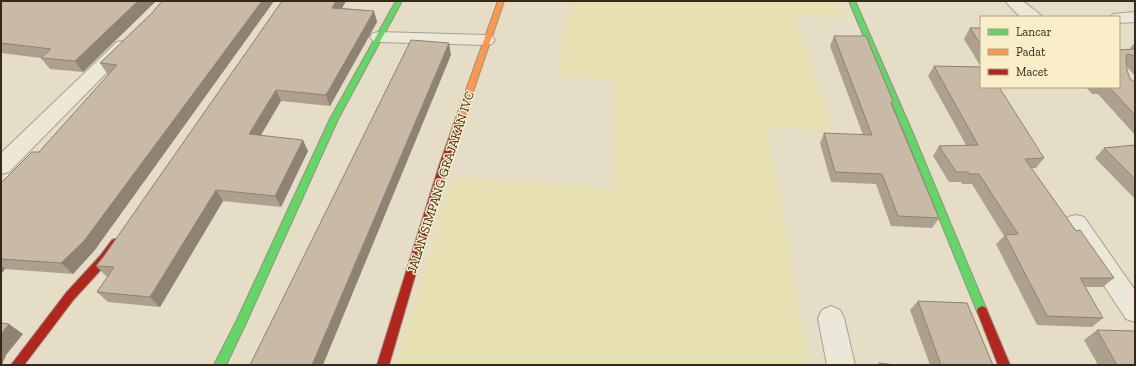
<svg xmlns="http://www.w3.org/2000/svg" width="1136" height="366" font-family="'Zilla Slab',serif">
<rect width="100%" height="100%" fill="#e5ddc5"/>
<!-- farmland -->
<polygon fill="#e7e0b3" points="572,1 839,1 845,18 794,15 833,130 768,128 809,365 395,365 453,177 613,188 614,79 561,78 559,56"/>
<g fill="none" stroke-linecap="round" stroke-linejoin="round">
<!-- street casing -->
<g stroke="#a8a090" stroke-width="2">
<g id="street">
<path d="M1005 1H1023C1028 6 1039 12 1042 17H1020Z"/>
<polygon points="1135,12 1135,22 1119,23 1119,17 1111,17 1113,14"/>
<polygon points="379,32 486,35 492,36 495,40 492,44 486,45 379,42 373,41 370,37 373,33"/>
<polygon points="123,41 129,42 132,46 129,50 9,172 1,174 1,153 117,42"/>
<polygon points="1076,215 1084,217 1135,290 1135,322 1126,319 1068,231 1064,224 1068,217"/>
<polygon points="831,306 840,310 844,318 855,365 827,365 818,318 822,310"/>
</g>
</g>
<!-- fast casing -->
<g stroke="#989080" stroke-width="2">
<g id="fast">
<polygon points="396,1 402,1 338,119 246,323 226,365 214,365 237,320 330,119"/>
<polygon points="849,1 855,1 911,129 987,311 986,314 982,316 978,314 977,311 903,129"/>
</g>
</g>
<!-- slow casing -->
<g stroke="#989080" stroke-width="2">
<polygon id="slow" points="498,1 504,1 464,118 460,121 457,120 456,118"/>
</g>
<!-- jam casing -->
<g stroke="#989080" stroke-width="2">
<g id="jam">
<polygon points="460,115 464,118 448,163 389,365 377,365 440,163 456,118"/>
<polygon points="115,239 118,240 120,243 108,262 74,299 24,365 11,365 66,293 100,256 112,240"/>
<polygon points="982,306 986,308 1010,365 998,365 977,311 978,308"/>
</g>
</g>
<!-- street -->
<use href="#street" fill="#ebe7d9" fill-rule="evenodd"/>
<!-- fast -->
<use href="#fast" fill="#63d668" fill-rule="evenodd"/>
<!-- slow -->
<use href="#slow" fill="#ff974d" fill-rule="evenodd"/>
<!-- jam -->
<use href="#jam" fill="#b3261e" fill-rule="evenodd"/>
</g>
<!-- wall -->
<g fill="#ada08f">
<polygon points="1,1 156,1 83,72 50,69 41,58 1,53"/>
<polygon points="162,1 274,1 94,251 73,274 5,269 1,274 1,183 39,152 108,75 100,63 152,13"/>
<polygon points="282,1 346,1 342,8 374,11 377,22 330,106 281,101 261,135 308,151 281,207 223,201 160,307 108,302 97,292 108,276 106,276 96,266 104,256"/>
<polygon points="970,28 981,28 981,87 1044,158 1036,168 1031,168 1076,231 1114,278 1103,287 1085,287 1103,318 1092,327 1037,325 996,244 1004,236 972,184 962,184 961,182 949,182 933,156 939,146 966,145 928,76 934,66 981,67 964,39"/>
<polygon points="834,36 891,105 939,218 932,228 891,226 876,184 831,182 820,143 824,133 863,135 830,46"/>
<polygon points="1135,42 1135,76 1126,66 1127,70 1130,79 1135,82 1135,135 1098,94 1092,94 1086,87 1119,87 1119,50 1132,49 1130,48"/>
<polygon points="1135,145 1135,199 1095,158 1104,148"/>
<polygon points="918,301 993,365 930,365 910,310"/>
<polygon points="1097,330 1135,365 1098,365 1084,340"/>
</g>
<!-- shaded-wall -->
<g fill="#8d8274">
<polygon points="138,1 156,1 83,72 75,61"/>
<polygon points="262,1 274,1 94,251 73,274 61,263"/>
<polygon points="336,1 346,1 336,19 332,8"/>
<polygon points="374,11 377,22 330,106 326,95"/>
<polygon points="449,43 451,55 323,365 312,365"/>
<polygon points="276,90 281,101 255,145 249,134"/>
<polygon points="303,140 308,151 281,207 275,196"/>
<polygon points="216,190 223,201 160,307 150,297"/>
<polygon points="1,265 5,269 1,274"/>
<polygon points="9,324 23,334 6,355 2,365 1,365 1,334"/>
</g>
<!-- building -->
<g fill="#c9baa6" stroke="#8d8274">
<polygon points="1,1 138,1 75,61 41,58 51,49 1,43"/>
<polygon points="162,1 262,1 84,241 61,263 1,259 1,183 32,152 39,152 117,65 100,63 152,13"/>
<polygon points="282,1 336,1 332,8 374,11 326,95 276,90 249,134 303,140 275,196 216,190 150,297 97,292 114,267 96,266 104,256"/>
<polygon points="970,28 981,28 981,45"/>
<polygon points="834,36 866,36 893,101 891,103 939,218 898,216 882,174 835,172 824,133 872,135"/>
<polygon points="411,40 449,43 312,365 250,365"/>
<polygon points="1135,49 1135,56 1128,54 1126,55 1127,70 1130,79 1135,82 1135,115 1109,87 1119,87 1119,50"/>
<polygon points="934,66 981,67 981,87 999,87 1044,158 1025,159 1076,231 1080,230 1114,278 1080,278 1103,318 1047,316 1005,235 1018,234 979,174 969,174 968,172 956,172 939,146 978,145"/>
<polygon points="1135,145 1135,179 1104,148"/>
<polygon points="918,301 967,303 993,365 941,365"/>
<polygon points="1,323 9,324 1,334"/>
<polygon points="1097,330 1135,331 1135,365 1117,365"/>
<polygon points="879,363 895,365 879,365"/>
</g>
<g text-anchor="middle" stroke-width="3" stroke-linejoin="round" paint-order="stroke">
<!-- street labels -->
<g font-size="13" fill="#362919" stroke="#f9eec8">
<text transform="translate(440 182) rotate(-72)" y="5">JALAN SIMPANG GRAJAKAN IVC</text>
</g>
</g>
<!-- border -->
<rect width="1136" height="366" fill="none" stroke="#362919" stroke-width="4"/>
<!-- legend -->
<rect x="980" y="16" width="140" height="72" fill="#f9eec8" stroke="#ab9f82"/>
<rect x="988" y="29" width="20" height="6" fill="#63d668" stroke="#ab9f82"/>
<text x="1016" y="36" font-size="12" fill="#362919">Lancar</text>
<rect x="988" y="49" width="20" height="6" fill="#ff974d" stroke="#ab9f82"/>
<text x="1016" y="56" font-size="12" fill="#362919">Padat</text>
<rect x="988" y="69" width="20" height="6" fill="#b3261e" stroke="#ab9f82"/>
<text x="1016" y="76" font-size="12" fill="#362919">Macet</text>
</svg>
